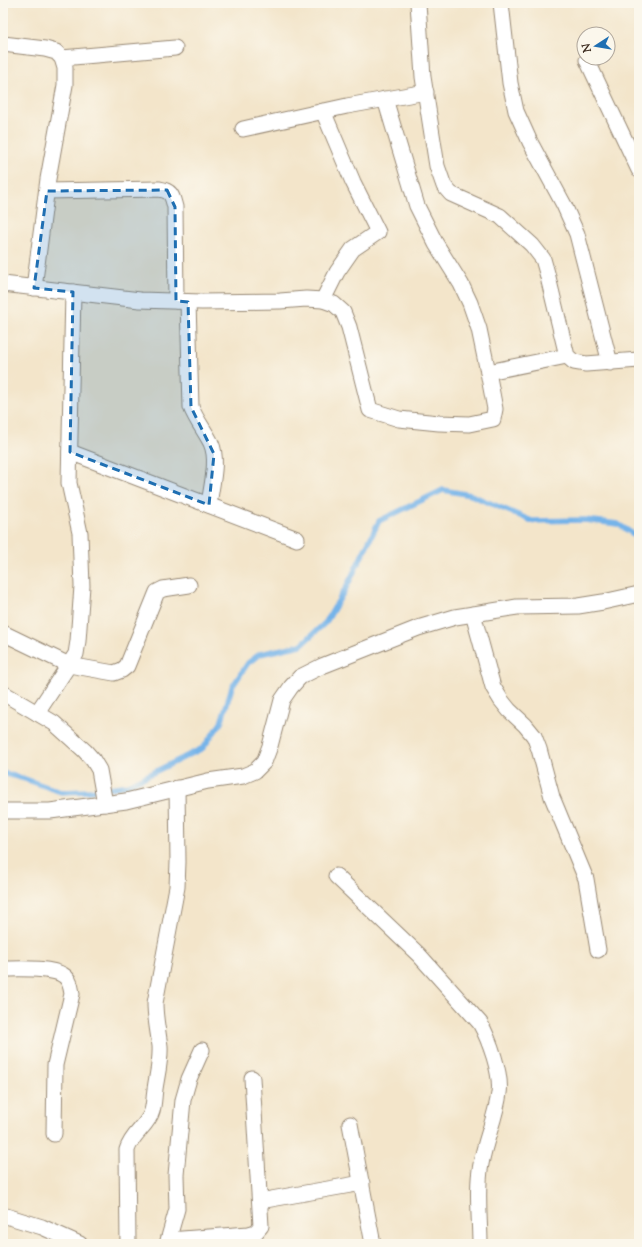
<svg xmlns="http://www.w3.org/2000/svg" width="642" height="1247" font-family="'Sorts Mill Goudy',serif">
<rect width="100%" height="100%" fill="#fbf7ec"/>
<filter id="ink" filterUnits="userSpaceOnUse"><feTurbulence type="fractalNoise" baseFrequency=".025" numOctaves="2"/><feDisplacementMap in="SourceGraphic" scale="8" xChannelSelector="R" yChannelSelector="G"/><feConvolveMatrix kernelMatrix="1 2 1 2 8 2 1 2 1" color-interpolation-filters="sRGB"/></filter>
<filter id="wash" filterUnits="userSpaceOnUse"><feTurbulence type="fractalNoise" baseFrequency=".012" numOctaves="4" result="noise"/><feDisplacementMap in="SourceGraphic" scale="16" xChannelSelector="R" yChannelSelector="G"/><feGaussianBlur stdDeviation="0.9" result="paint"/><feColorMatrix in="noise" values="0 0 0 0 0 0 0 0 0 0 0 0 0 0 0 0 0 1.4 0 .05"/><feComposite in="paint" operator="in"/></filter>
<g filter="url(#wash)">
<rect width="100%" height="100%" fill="#f3e5ca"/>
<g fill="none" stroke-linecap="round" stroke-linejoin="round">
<!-- stream -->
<polyline stroke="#76b4e9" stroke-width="5.5" points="3,773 25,779 61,792 90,791 128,785 203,748 221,723 232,687 248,663 260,654 301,645 326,622 347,586 379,521 443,490 471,495 532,521 585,520 618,524 636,536 639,536"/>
</g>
</g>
<g filter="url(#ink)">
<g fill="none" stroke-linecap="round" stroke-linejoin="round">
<!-- street casing -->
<g stroke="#978874" stroke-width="17">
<g id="street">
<polyline points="418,3 423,77 437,166 444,186 451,194 500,216 532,245 543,259 547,273 567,356 574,362 586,364 639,360"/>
<polyline points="501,3 510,83 516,111 530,142 564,205 577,234 610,363"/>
<polyline points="3,44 45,49 56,52 62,58 65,68 65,85 48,179 34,288"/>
<polyline points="62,58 175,48"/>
<polyline points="587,60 639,170"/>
<polyline points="323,111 353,182 378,232 353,249 337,272 323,300"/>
<polyline points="243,129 347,106 426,92"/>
<path d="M47 191 159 189C172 191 172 196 175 207L176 301"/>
<polyline points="3,284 140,300 202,302 280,301 306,299 323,300 334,304 343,312 349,327 370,410 399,419 439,423 469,424 493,419 495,409 488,372 479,329 470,303 461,284 436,244 417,206 385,99"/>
<path d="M188 302 191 407C196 420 205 431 211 443 219 460 211 487 209 505"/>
<polyline points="488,372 567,356"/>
<polyline points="70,452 297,539"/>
<polyline points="473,614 493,687 501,700 509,710 525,725 534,736 539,749 552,797 586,879 598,950"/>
<polyline points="3,633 69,665 114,673 122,670 127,666 157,592 163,589 189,585"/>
<polyline points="3,693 54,723 85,751 93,760 99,770 105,804"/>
<polyline points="37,713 76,654 78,641 82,586 80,533 69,483 73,292"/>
<polyline points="3,811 50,811 126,801 208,781 243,776 255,771 264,762 270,746 282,700 291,687 300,677 322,666 418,628 455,617 517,607 578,606 603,602 639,594"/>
<path d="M336 876 419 955 480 1023C489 1039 502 1074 499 1093 496 1117 485 1140 481 1164 476 1188 480 1220 480 1244"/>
<path d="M3 969C19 969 50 967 63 975 70 979 71 987 72 994L55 1065 54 1134"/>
<polyline points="350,1124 373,1244"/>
<polyline points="260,1201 362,1183"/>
<polyline points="3,1215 42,1227 80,1244"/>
<polyline points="169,1240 249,1234 256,1232 261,1226 252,1078"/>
<path d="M128 1244 127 1150C132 1133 148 1126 152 1111 154 1104 154 1096 155 1089 157 1075 161 1060 160 1046 158 1031 155 1018 155 1003L177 887 178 862 177 788"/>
<polyline points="167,1244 177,1209 176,1175 183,1100 189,1079 202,1050"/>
</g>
</g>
<!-- street -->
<use href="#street" stroke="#fff" stroke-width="15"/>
</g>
</g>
<!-- marked area -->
<path fill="#1f6fb2" fill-opacity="0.2" stroke="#1f6fb2" stroke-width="3" stroke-dasharray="8 5" stroke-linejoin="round" d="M167 190 175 207 176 301 188 302 191 407 214 454 209 505 70 452 73 292 34 288 47 191Z"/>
<!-- margin -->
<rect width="642" height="1247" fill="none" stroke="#fbf7ec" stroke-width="16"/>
<!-- north arrow -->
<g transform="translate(596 46) rotate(258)"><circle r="19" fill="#fbf7ec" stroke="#aea59a"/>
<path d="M0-3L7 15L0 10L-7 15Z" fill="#1f6fb2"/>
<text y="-6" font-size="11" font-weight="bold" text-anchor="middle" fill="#3b2a1e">N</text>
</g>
</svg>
